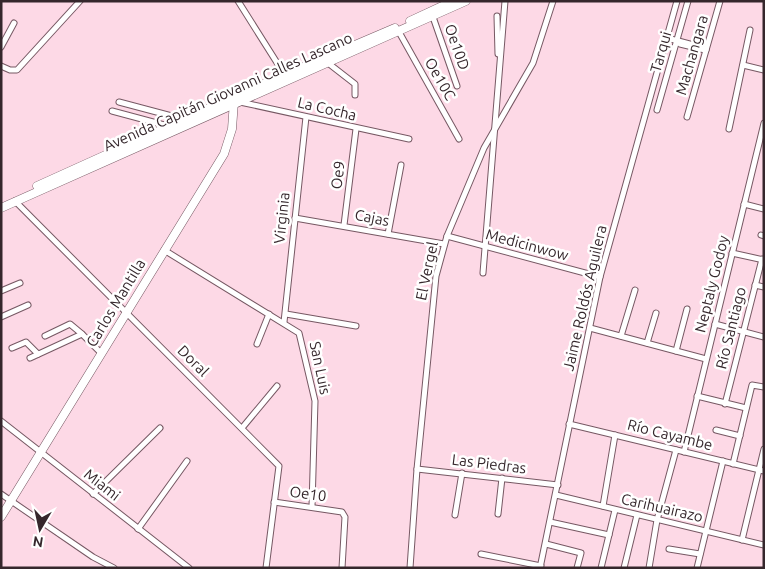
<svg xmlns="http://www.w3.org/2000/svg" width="765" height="569" font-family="Ubuntu,sans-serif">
<rect width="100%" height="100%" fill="#fdd9e6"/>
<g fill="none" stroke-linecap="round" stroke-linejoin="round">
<!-- street casing -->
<g stroke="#765863" stroke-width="7">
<g id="street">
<polyline points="238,1 286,77"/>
<polyline points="497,16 498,54"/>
<polyline points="433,17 457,86"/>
<polyline points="399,32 459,139"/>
<polyline points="667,38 701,47 706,50"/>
<polyline points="677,41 680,44 705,50"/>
<polyline points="1,47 14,23"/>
<polyline points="328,63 355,84 355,95"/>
<polyline points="743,65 764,70"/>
<polyline points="1,66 10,70 17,70 80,1"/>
<polyline points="119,102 183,119"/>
<polyline points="240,102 409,139"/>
<polyline points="657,110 688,1"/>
<polyline points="112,111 168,126"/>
<polyline points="687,117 720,1"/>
<polyline points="729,129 750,30"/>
<polyline points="15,201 279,466 266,568"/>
<polyline points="744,204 764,209"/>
<polyline points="295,218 444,244"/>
<polyline points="344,225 356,129"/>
<polyline points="388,234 401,165"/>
<polyline points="761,235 764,236"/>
<polyline points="447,236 600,277"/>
<polyline points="164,250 299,333 315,401 312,506"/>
<polyline points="732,253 764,260"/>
<polyline points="483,273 505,1"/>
<polyline points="755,285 764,287"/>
<polyline points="1,291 20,283"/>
<polyline points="286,314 356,326"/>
<polyline points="1,317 28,305"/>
<polyline points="284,322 306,117"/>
<polyline points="715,324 764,337"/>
<polyline points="590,328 706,359"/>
<polyline points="45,336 70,324 82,334"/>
<polyline points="621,336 635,290"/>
<polyline points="647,343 656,313"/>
<polyline points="257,344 269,314"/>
<polyline points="12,348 26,342 38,354"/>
<polyline points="676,351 687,309"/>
<polyline points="30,358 82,334 101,353"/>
<polyline points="697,396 746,408"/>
<polyline points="725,404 762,259"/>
<polyline points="1,421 189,568"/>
<polyline points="569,424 764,471"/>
<polyline points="242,428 277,386"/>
<polyline points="716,430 740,436"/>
<polyline points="684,452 764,123"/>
<polyline points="733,464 752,385 764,387"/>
<polyline points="417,469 558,485"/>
<polyline points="1,494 93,557 114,568"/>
<polyline points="93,494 160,428"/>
<polyline points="556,495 764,545"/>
<polyline points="274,502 342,512 345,517 342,568"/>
<polyline points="603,506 615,435"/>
<polyline points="498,514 502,478"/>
<polyline points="455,515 462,473"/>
<polyline points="550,522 609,535"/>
<polyline points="138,529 187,461"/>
<polyline points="742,540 764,449"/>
<polyline points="546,544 581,553 577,568"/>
<polyline points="669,549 700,554"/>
<polyline points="481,554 541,566"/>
<polyline points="410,568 417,469 436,276 447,236 484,148 533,63 553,1"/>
<polyline points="540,568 600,277 677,1"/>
<polyline points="601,568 615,510"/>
<polyline points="624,568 637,515"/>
<polyline points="649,568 657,520 676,450"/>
<polyline points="697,568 723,461"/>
</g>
</g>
<!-- secondary casing -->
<g stroke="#765863" stroke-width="9">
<g id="secondary">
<polyline points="410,21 453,1"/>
<polyline points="37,186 247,91 395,28"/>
<polyline points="1,208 466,1"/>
<polyline points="1,517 224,154 232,129 234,101"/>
</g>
</g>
<!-- street -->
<use href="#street" stroke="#fff" stroke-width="5"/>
<!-- secondary -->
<use href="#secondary" stroke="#fff" stroke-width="8"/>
</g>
<g text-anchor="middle" stroke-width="5" stroke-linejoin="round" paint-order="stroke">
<!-- street labels -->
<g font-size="15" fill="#35272c" stroke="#fff">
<text transform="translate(457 47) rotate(71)" y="5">Oe10D</text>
<text transform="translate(661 52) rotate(-74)" y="5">Tarqui</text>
<text transform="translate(692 55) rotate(-74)" y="5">Machangara</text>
<text transform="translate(440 79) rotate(60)" y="5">Oe10C</text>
<text transform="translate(228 92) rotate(-24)" y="5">Avenida Capitán Giovanni Calles Lascano</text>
<text transform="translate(327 109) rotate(13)" y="5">La Cocha</text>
<text transform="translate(338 175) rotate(-83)" y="5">Oe9</text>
<text transform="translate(282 218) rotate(-84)" y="5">Virginia</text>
<text transform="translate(372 218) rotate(11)" y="5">Cajas</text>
<text transform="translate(527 245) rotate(15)" y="5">Medicinwow</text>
<text transform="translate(427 271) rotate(-78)" y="5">El Vergel</text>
<text transform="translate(712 284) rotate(-76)" y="5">Neptaly Godoy</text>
<text transform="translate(585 298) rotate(-77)" y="5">Jaime Roldós Aguilera</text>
<text transform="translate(116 303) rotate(-59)" y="5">Carlos Mantilla</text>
<text transform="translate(731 328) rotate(-76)" y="5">Río Santiago</text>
<text transform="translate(193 361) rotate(45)" y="5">Doral</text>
<text transform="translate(320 368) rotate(78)" y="5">San Luis</text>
<text transform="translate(670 435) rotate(14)" y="5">Río Cayambe</text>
<text transform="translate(489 464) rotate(7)" y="5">Las Piedras</text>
<text transform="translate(102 485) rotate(38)" y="5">Miami</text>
<text transform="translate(308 494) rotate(8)" y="5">Oe10</text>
<text transform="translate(662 508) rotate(13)" y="5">Carihuairazo</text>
</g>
</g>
<!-- border -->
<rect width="765" height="569" fill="none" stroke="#35272c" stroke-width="5"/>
<!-- north arrow -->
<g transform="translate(40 529) rotate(189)" stroke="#ffffff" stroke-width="4" paint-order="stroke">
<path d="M0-4L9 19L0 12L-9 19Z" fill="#35272c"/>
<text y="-8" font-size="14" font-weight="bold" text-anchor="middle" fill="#35272c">N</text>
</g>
</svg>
